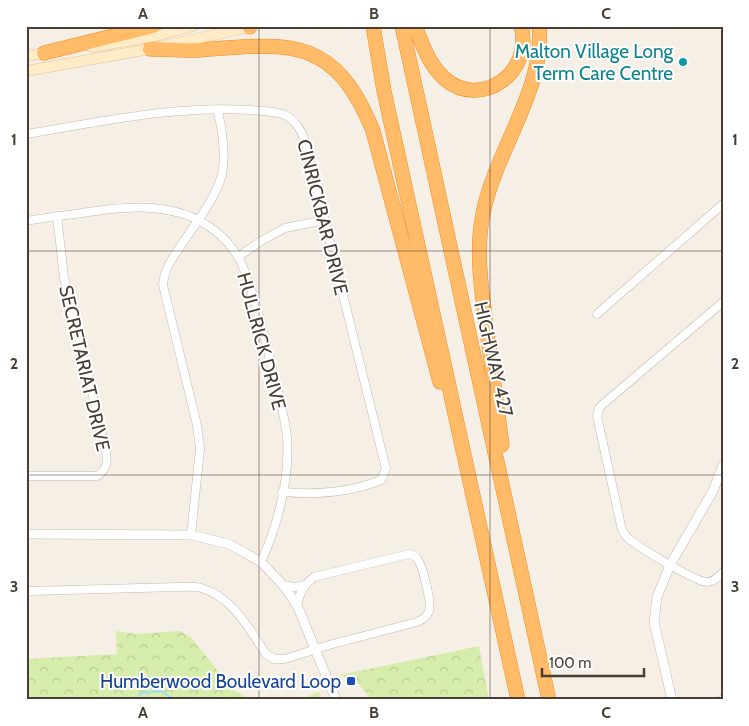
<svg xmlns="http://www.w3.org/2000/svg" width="749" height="726" font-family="Cabin,sans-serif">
<defs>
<pattern id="forest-crowns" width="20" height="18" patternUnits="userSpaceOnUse" patternTransform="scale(1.25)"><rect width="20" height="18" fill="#d7edab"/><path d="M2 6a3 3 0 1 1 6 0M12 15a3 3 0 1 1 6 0" fill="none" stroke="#bacc94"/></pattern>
</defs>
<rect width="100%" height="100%" fill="#f5efe6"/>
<!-- forest -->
<g fill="url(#forest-crowns)">
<polygon points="116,631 135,634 180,631 191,637 233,690 253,700 26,700 26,659 117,654"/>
<polygon points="479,646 489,700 371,700 360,685 340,675"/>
<polygon points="319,692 322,700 296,700"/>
</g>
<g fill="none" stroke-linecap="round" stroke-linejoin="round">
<!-- stream -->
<polyline stroke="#9cddf8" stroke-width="2" points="137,700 141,693 161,691 175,700"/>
<!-- minor casing -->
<g stroke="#c4b8ab" stroke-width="9">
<g id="minor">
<path d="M26 134C100 122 176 105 251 110 262 111 274 111 285 115 296 120 301 131 305 141L386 469 381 480C349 493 316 495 282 492"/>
<path d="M26 221C42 218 59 216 75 214 115 208 159 201 198 220 214 228 229 242 239 258 244 267 246 277 250 286 258 310 264 334 270 359 276 384 284 411 287 437 290 478 278 525 261 562"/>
<polyline points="238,257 261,241 285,228 324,220"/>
<path d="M723 302 602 405 599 408 597 416 622 530 626 536C634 545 696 582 707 582 714 582 718 577 723 572"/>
<polyline points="597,314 723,204"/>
<path d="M26 476H97C110 467 107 459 105 445L64 277 57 216"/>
<path d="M191 535 200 449 197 425 163 285C164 269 173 257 182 244 196 222 216 199 222 174 226 156 222 126 217 109"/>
<polyline points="283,585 294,587 305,585"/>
<path d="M26 590 30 591 177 587C185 587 194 586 201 588 233 597 249 629 266 654L274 659H285L329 645 417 622C422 620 427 616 429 611 432 603 423 568 418 560 416 556 413 555 409 554L314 577C304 585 300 592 297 605"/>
<polyline points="721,700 723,699"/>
</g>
</g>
<!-- tertiary casing -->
<g stroke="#c4b8ab" stroke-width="10">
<g id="tertiary">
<polyline points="26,534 191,535 229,544 261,562 283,585 297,605 336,700"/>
<polyline points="672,700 654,622 657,597 670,565 713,491 723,465"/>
</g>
</g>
<!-- secondary casing -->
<g stroke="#ddc193" stroke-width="11">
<g id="secondary">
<polyline points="91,47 156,36 193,26"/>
<polyline points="26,56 50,52"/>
<polyline points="26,71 150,49 254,26"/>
</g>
</g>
<!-- motorway casing -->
<g stroke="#ed8e28" stroke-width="15">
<g id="motorway">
<polyline points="249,26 250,27"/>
<polyline points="373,26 384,91 518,700"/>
<polyline points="402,26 549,700"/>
<path d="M415 26C423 46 429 65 445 79 481 110 534 72 521 26"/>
<path d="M150 49C166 49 183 51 200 50 290 43 334 35 373 131L440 382"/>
<polyline points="44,53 153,26"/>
<path d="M502 445C497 407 492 369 487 331 482 293 475 253 483 214 494 153 546 88 539 26"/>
</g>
</g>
<!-- minor -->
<use href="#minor" stroke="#fff" stroke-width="8"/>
<!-- tertiary -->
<use href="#tertiary" stroke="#fff" stroke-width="9"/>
<!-- secondary -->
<use href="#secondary" stroke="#ffebc6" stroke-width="10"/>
<!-- motorway -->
<use href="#motorway" stroke="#ffbb67" stroke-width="14"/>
</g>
<!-- grid -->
<path fill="none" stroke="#493e35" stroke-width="1" stroke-opacity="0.55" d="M259 26V700M490 26V700M26 251H723M26 475H723"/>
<!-- markers -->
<circle fill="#0f9aa8" stroke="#fff" stroke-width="2" cx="683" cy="62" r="5"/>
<rect fill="#1a4fb4" stroke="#fff" stroke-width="2" x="346" y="676" width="10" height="10" rx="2.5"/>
<g text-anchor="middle" stroke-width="4" stroke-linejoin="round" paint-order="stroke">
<!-- culture labels -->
<g font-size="19" fill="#0d838f" stroke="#fff" text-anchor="end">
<text x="673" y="58">Malton Village Long<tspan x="673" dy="22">Term Care Centre</tspan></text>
</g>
<!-- street labels -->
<g font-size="19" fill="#493e35" stroke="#fff">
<text transform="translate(323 217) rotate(76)" y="7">CINRICKBAR DRIVE</text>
<text transform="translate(262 341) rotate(75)" y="7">HULLRICK DRIVE</text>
<text transform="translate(494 359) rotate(77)" y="7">HIGHWAY 427</text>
<text transform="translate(85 368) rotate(77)" y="7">SECRETARIAT DRIVE</text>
</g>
<!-- transit labels -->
<g font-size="19" fill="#164399" stroke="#fff" text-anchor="end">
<text x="341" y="688">Humberwood Boulevard Loop</text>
</g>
</g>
<!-- border -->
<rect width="749" height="726" fill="none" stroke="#ffffff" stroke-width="55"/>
<!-- scale -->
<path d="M542 668v8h102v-8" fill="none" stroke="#493e35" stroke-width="2.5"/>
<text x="549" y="668" font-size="15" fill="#493e35" stroke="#ffffff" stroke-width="4" paint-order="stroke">100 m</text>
<rect x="28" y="28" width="694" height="670" fill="none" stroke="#493e35" stroke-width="2"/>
<g font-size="16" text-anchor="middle" font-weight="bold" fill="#493e35">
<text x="143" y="19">A</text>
<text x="374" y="19">B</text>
<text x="606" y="19">C</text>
<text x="14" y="145">1</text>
<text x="735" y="145">1</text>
<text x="14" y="369">2</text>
<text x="735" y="369">2</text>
<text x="14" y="592">3</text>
<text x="735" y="592">3</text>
<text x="143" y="718">A</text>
<text x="374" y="718">B</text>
<text x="606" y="718">C</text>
</g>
</svg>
